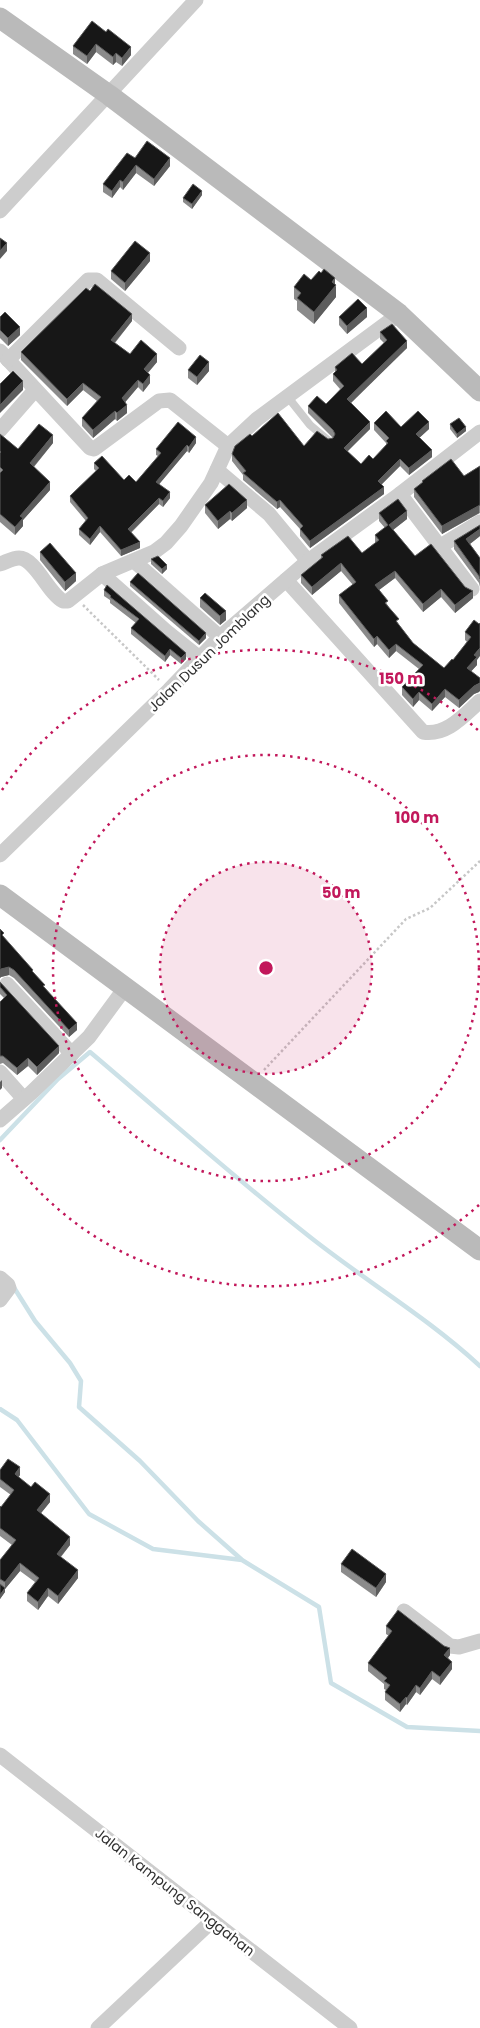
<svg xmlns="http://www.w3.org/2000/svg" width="480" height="2028" font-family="Poppins,sans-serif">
<rect width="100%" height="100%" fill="#fff"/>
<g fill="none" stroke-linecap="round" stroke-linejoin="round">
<!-- stream -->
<g stroke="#cce1e7" stroke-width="4.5">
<path d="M0 1140 58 1079 90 1052C161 1112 231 1175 305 1233 362 1279 426 1316 480 1366"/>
<polyline points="13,1286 35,1321 70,1363 81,1381 79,1407 140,1461 198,1521 241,1559"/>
<polyline points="0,1409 17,1420 89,1514 153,1549 242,1560 319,1607 331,1683 407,1727 480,1731"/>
</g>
<!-- path -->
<g stroke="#c7c7c7" stroke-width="2.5" stroke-dasharray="2.5 2.5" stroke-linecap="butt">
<polyline points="83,605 159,680"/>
<polyline points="264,1070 406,919 430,908 480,861"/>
</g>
<!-- lane -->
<polyline stroke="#cdcdcd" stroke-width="8" points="287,396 310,425 329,441"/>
<!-- street -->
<g stroke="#cdcdcd" stroke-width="15">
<polyline points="0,211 196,0"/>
<polyline points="0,351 90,448 94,449 159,401 170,400 228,446"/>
<polyline points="8,360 88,280 97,280 179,348"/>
<polyline points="0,430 35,390"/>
<polyline points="217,470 269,514 308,561"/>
<polyline points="400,494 472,589"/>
<polyline points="439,547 480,522"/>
<polyline points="135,562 220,637"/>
<path d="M0 564C6 562 13 558 19 558 35 558 48 593 63 601H68L102 574 154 552 166 543 181 526 211 483 228 446 257 419 399 314"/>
<polyline points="102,574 166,631 201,659"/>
<path d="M286 580 423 732C447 736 464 715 480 701"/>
<polyline points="0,855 169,690 220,637 308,561 400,494 480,432"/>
<polyline points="7,984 72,1054"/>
<polyline points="0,1072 24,1099"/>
<polyline points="0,1120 31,1093 89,1037 125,988"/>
<polyline points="0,1278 8,1285 9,1288 0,1300"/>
<polyline points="404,1611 450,1646 459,1647 480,1641"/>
<polyline points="0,1755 350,2028"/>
<polyline points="98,2028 212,1921"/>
</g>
<!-- secondary -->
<g stroke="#bababa" stroke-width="21">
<polyline points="0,18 109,95 399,314 480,391"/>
<polyline points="0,895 480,1250"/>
</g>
</g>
<!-- wall -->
<g fill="#8b8b8b">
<polygon points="92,21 131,55 122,66 116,62 113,65 96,52 87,64 73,54 73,46"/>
<polygon points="135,158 170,166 154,186 136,173 123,190 120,187 112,198 103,192 103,184"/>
<polygon points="202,195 192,209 183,202 183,198"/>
<polygon points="150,261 125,291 111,279 111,271"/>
<polygon points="311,280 335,284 336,297 314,324 297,310 297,301 294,299 294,287"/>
<polygon points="0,317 20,335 8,346 0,338"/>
<polygon points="339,317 367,317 347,334 339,325"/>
<polygon points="132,321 115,343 130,354 157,362 148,373 150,383 143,392 138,387 125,402 127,413 117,421 115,419 93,438 82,426 82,418 97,401 83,390 67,406 21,360 21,352"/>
<polygon points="380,332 407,348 350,403 370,429 347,451 361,464 373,459 386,446 386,443 374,430 374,423 401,427 429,429 419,438 432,457 409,475 400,466 382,484 384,494 310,548 300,536 300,529 280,507 277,509 243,480 243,475 232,461 232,454 252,436 304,446 333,438 308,413 308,406 326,404 340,389 333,381 333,374 335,373 335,367 362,364 384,343 380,339"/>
<polygon points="188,370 209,371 197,385 188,378"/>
<polygon points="450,424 466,431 457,438 450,429"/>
<polygon points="0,434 18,449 53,443 34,467 50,490 23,520 23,526 15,535 0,522"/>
<polygon points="196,443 189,453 187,451 159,484 170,498 163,507 159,504 131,533 140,548 121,556 100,532 90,545 79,535 79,529 86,521 70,502 70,496 96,471 94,469 94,463 124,480 136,482 158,456 156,455 156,449"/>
<polygon points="480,466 480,513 442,534 414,497 414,489 422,483 422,481 464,476"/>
<polygon points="205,505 247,508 232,521 230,519 218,529 205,513"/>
<polygon points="379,513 407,519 393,530 415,556 473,598 455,613 441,597 423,612 395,578 379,590 399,625 413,643 444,668 453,660 467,642 465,640 465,632 474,620 477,665 471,671 479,692 474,694 459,708 445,697 432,711 419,700 413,707 402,695 402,687 419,669 396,651 389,658 377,644 374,647 339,603 339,595 353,585 341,571 312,595 301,583 301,575 321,559 321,555 362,553 375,543 375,535 385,528 379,521"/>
<polygon points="480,536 470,544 480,558 480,587 479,583 454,549 454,541"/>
<polygon points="40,552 76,581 65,591 40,560"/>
<polygon points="151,559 167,569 162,574 151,564"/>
<polygon points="130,582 206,638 199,645 130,586"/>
<polygon points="104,590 186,659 181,664 170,655 165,662 131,634 131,628 136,623 110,603 110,600 104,596"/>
<polygon points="200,598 226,620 220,625 200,607"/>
<polygon points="0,929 4,938 33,972 77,1030 69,1037 14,978 9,975 1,977 0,978"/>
<polygon points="0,982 59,1053 37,1075 28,1066 17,1075 3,1063 0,1064 0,1002 4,998 0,994"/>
<polygon points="0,1470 20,1475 18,1477 50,1502 41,1513 70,1545 61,1557 78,1578 58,1604 48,1596 38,1610 27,1601 27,1593 35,1582 20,1571 5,1589 5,1592 0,1599 0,1560 12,1545 0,1536 0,1506 1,1507 11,1495 0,1487"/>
<polygon points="341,1564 386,1582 376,1597 341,1572"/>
<polygon points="386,1626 450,1655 448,1658 452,1669 440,1685 432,1679 420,1695 416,1692 407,1705 406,1704 400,1712 385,1700 385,1692 386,1690 384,1689 384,1684 368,1671 368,1663 389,1636 386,1634"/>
</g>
<!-- shaded-wall -->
<g fill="#5d5d5d">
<polygon points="96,44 96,52 87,64 87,56"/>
<polygon points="131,47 131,55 122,66 122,58"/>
<polygon points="116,53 116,62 113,65 113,57"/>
<polygon points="170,158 170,166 154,186 154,179"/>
<polygon points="136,165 136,173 123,190 123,182"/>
<polygon points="120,180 120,187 112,198 112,191"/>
<polygon points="202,191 202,195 192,209 192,204"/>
<polygon points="7,243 7,251 0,259 0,251"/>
<polygon points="150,253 150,261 125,291 125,283"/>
<polygon points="335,278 335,287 336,285 336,297 314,324 314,312 332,282"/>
<polygon points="367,308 367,317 347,334 347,326"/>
<polygon points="132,314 132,321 111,347 111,340"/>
<polygon points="20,327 20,335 8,346 8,338"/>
<polygon points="407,341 407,348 347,407 347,399"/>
<polygon points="157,354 157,362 144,377 144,369"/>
<polygon points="209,362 209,371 197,385 197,377"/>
<polygon points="150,375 150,383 143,392 143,384"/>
<polygon points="138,380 138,387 122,406 122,398"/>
<polygon points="23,381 23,390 0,413 0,405"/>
<polygon points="83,383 83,390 67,406 67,399"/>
<polygon points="127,405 127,413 117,421 117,413"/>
<polygon points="115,411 115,419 93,438 93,430"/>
<polygon points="370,422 370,429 344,455 344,448"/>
<polygon points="429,422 429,429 416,441 416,434"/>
<polygon points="466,427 466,431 457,438 457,434"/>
<polygon points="53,435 53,443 30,471 30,463"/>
<polygon points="196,437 196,443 189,453 189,447"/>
<polygon points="187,445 187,451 156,488 156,482"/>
<polygon points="432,450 432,457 409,475 409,468"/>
<polygon points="400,459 400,466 378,488 378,481"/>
<polygon points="50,482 50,490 23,520 23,526 15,535 15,527 20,516"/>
<polygon points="384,487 384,494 310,548 310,541"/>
<polygon points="170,492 170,498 163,507 163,501"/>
<polygon points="159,498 159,504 128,535 128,529"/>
<polygon points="247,500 247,508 232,521 232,513"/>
<polygon points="280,500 280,507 277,509 277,502"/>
<polygon points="479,505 479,513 442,534 442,526"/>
<polygon points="230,511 230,519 218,529 218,521"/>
<polygon points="407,511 407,519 389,533 389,525"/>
<polygon points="100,526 100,532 90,545 90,539"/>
<polygon points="480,529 480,536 466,547 466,539"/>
<polygon points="140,542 140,548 121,556 121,550"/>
<polygon points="341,563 341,571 312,595 312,587"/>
<polygon points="167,565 167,569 162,574 162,569"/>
<polygon points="395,571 395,578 375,593 375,585"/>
<polygon points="76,573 76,581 65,591 65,582"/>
<polygon points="441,589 441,597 423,612 423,604"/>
<polygon points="473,591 473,598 455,613 455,605"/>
<polygon points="226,611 226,620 220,625 220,616"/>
<polygon points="206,633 206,638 199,645 199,641"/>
<polygon points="377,636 377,644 374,647 374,639"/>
<polygon points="396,644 396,651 389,658 389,650"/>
<polygon points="480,648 480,656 477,660 477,665 467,676 467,668 474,655"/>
<polygon points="170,649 170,655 165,662 165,656"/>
<polygon points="186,653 186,659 181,664 181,658"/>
<polygon points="480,683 480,691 479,692 474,694 459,708 459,700 474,686"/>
<polygon points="445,689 445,697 432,711 432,704"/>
<polygon points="419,692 419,700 413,707 413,699"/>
<polygon points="9,967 9,975 1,977 0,978 0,971 1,969"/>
<polygon points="77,1023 77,1030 69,1037 69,1030"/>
<polygon points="59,1046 59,1053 37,1075 37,1067"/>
<polygon points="28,1058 28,1066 17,1075 17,1068"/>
<polygon points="2,1080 2,1088 0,1090 0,1082"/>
<polygon points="20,1467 20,1475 15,1482 15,1474"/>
<polygon points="50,1494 50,1502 37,1518 37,1510"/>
<polygon points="70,1537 70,1545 57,1561 57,1554"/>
<polygon points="20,1563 20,1571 5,1589 5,1592 0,1599 0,1595 5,1589 5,1582"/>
<polygon points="78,1570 78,1578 58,1604 58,1596"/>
<polygon points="386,1574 386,1582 376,1597 376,1588"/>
<polygon points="48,1588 48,1596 38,1610 38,1602"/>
<polygon points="450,1648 450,1655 444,1663 444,1655"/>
<polygon points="452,1662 452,1669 440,1685 440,1677"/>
<polygon points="432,1671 432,1679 420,1695 420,1688"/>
<polygon points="416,1685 416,1692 407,1705 407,1698"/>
<polygon points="406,1697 406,1704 400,1712 400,1704"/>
</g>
<!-- building -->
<g fill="#171717" stroke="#5d5d5d">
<polygon points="92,21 106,32 108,29 131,47 122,58 116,53 113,57 96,44 87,56 73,46"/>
<polygon points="147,141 170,158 154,179 136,165 123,182 120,180 112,191 103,184 127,153 135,158"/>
<polygon points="193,184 202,191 192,204 183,198"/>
<polygon points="0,238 7,243 0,251"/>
<polygon points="135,241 150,253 125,283 111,271"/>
<polygon points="324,269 335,278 332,282 336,285 314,312 297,298 301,293 294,287 304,274 311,280 319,271 321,273"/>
<polygon points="95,284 132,314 111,340 130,354 141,340 157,354 144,369 150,375 143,384 138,380 122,398 127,405 117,413 115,411 93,430 82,418 101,397 83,383 67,399 21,352 86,288 90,291"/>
<polygon points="358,299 367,308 347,326 339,317"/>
<polygon points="5,312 20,327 8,338 0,330 0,317"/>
<polygon points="392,324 407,341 347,399 370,422 344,448 361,464 369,455 373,459 388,443 386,441 389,438 374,423 386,411 401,427 418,411 429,422 416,434 432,450 409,468 400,459 378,481 384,487 310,541 300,529 303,526 280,500 277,502 243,473 246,471 232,454 235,446 250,434 252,436 278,413 304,446 317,431 328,439 333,438 335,434 333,430 308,406 317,396 326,404 344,386 333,374 337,370 335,367 352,353 362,364 387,340 380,332"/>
<polygon points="200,355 209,362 197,377 188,370"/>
<polygon points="13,371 23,381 0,405 0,384"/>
<polygon points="459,418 466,427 457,434 450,424"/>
<polygon points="178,422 196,437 189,447 187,445 156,482 170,492 163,501 159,498 128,529 140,542 121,550 100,526 90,539 79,529 88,518 70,496 99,468 94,463 102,456 124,480 129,475 136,482 161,453 156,449"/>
<polygon points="39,424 53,435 30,463 50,482 20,516 23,518 15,527 0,514 0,473 3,470 0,467 0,453 1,452 0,451 0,434 18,449"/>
<polygon points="451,459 464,476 480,466 480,505 442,526 414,489 423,482 422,481"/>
<polygon points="229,484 247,500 232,513 230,511 218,521 205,505"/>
<polygon points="398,499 407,511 389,525 415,556 431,544 465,587 473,591 455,605 441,589 423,604 395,571 375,585 388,601 385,603 399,619 396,621 413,643 444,668 452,659 453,660 471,637 465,632 474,620 479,624 480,623 480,648 474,655 477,657 467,668 480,678 480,683 474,686 459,700 445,689 432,704 419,692 413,699 402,687 423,665 396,644 389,650 377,636 374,639 339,595 356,582 341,563 312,587 301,575 323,557 321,555 348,536 362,553 379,540 375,535 388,525 379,513"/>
<polygon points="480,525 480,529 466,539 480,558 480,579 479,576 454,541"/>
<polygon points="50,543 76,573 65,582 40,552"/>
<polygon points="158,556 167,565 162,569 151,559"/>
<polygon points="138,573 206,633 199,641 130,582"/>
<polygon points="107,585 186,653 181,658 170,649 165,656 131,628 139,619 110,597 111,596 104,590"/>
<polygon points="205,593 226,611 220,616 200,598"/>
<polygon points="0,929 4,933 2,935 33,970 32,971 45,985 43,986 77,1023 69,1030 14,970 9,967 1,969 0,971"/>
<polygon points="0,982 59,1046 37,1067 28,1058 17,1068 3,1056 0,1056 0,1002 7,995 0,987"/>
<polygon points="8,1459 20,1467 15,1474 31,1487 35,1482 50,1494 37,1510 70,1537 57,1554 78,1570 58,1596 48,1588 38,1602 27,1593 39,1578 20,1563 5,1582 0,1579 0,1560 16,1540 0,1528 0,1506 1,1507 14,1490 0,1479 0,1470"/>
<polygon points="352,1549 386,1574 376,1588 341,1564"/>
<polygon points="0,1584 5,1588 0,1595"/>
<polygon points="398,1610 444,1646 450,1648 444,1655 452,1662 440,1677 432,1671 420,1688 416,1685 407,1698 406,1697 400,1704 385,1692 390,1685 384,1681 387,1678 368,1663 392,1631 386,1626"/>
</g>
<!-- distance rings -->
<circle cx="266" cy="968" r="106" fill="#c2185b" fill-opacity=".12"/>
<g fill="none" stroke="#c2185b" stroke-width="2.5" stroke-dasharray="2.5 5">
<circle cx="266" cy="968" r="106"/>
<circle cx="266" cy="968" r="213"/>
<path d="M479 1205A319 319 0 0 1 2 1146M2 790A319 319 0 0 1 479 731"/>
</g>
<g text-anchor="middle" stroke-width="5" stroke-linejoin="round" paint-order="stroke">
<!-- street labels -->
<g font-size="14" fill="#303030" stroke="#fff">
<text transform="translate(209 653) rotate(-44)" y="5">Jalan Dusun Jomblang</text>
<text transform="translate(175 1892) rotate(38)" y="5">Jalan Kampung Sanggahan</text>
</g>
</g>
<circle cx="266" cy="968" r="8" fill="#c2185b" stroke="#fff" stroke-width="2.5"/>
<g font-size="15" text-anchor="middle" font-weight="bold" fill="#c2185b" stroke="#fff" stroke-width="5" stroke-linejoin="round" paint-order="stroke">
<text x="401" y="684">150 m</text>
<text x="417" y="823">100 m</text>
<text x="341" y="898">50 m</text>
</g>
</svg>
